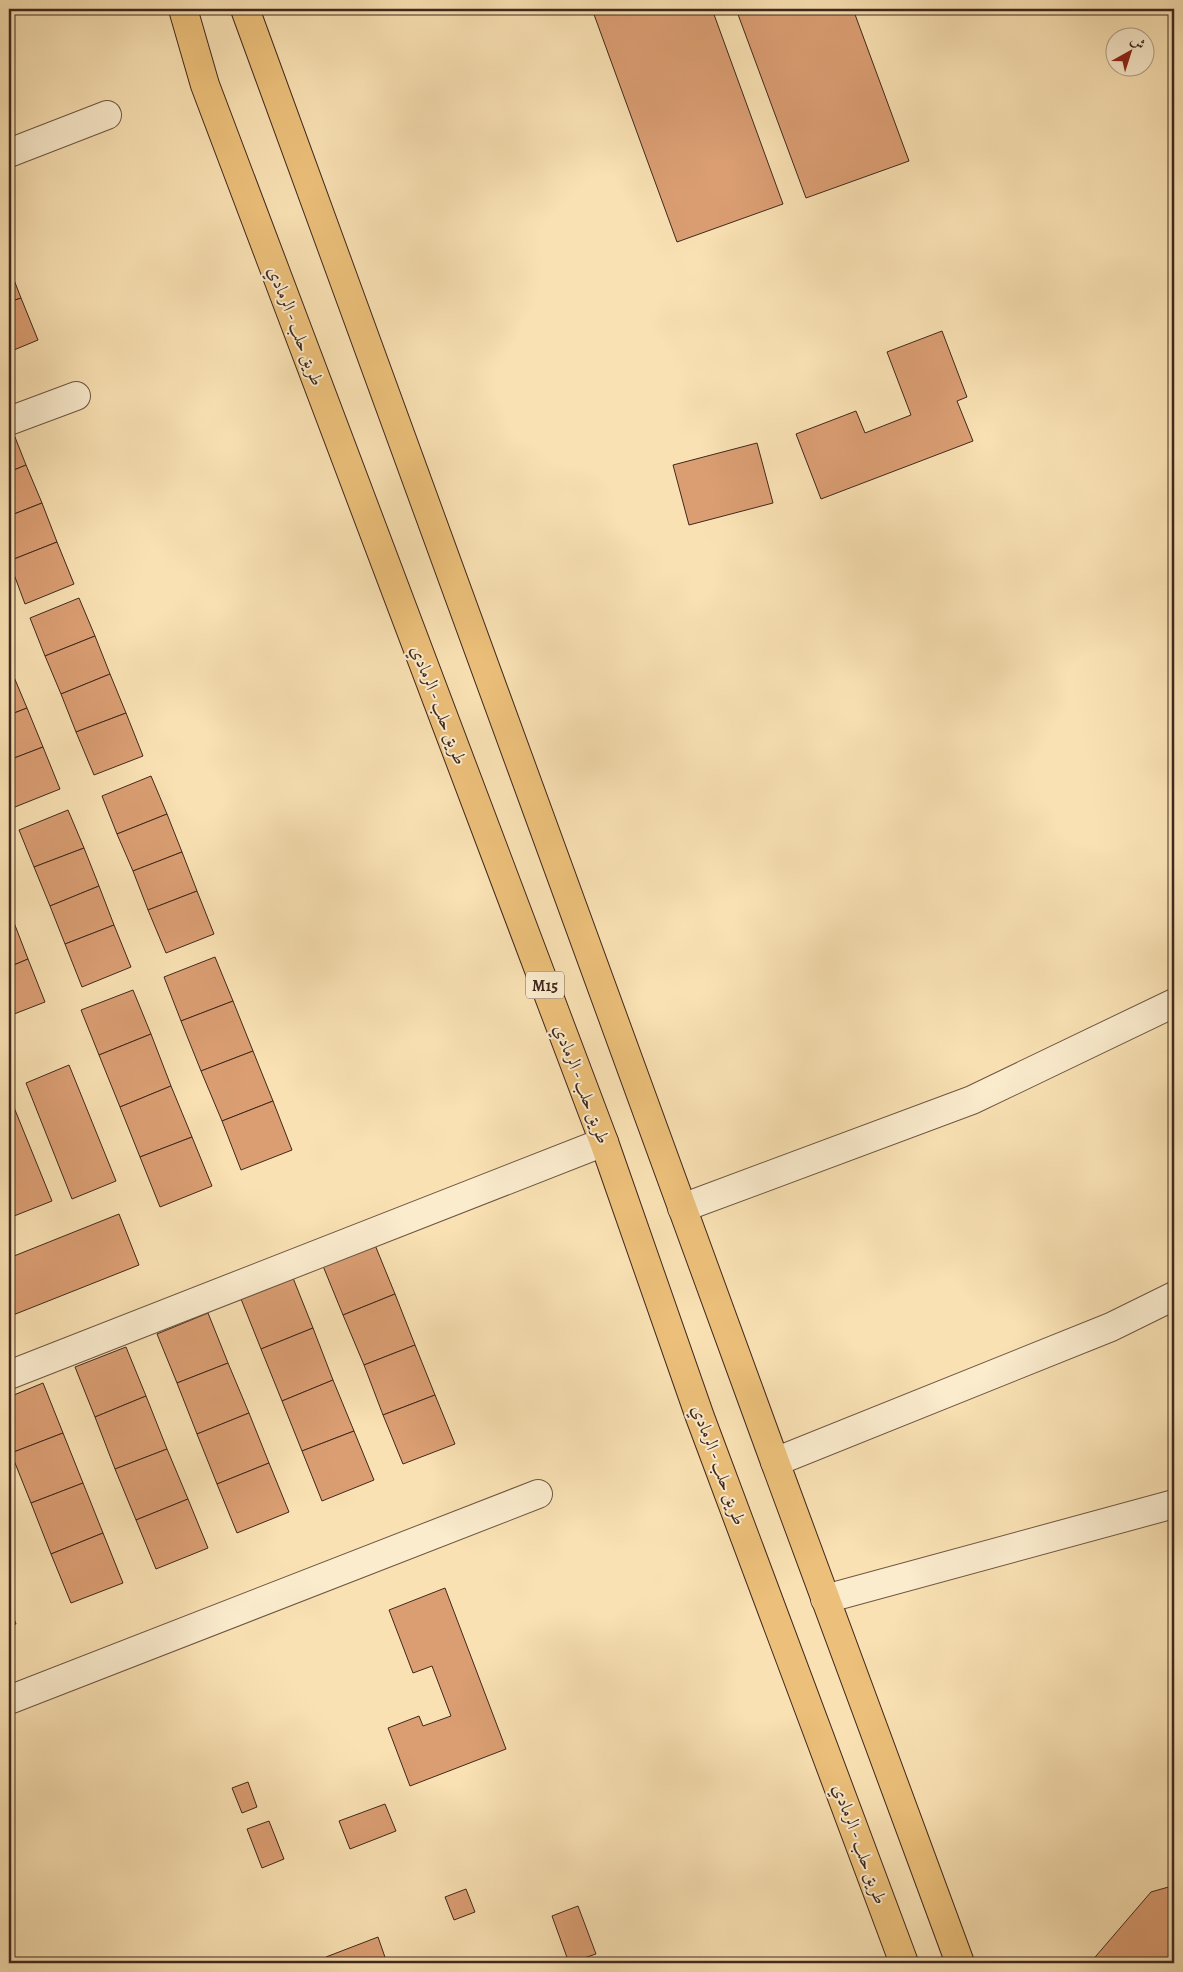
<svg xmlns="http://www.w3.org/2000/svg" width="1183" height="1972" font-family="Alegreya,Amiri,serif">
<rect width="100%" height="100%" fill="#f9e1b3"/>
<filter id="stains"><feTurbulence type="fractalNoise" baseFrequency=".004" numOctaves="4"/><feColorMatrix values="0 0 0 0 .2 0 0 0 0 .09 0 0 0 0 .02 0 0 0 .5 -.17"/></filter>
<radialGradient id="worn" r=".72"><stop offset=".6" stop-color="#630" stop-opacity="0"/><stop offset="1" stop-color="#630" stop-opacity=".3"/></radialGradient>
<!-- building -->
<g fill="#db9e73" stroke="#40281d">
<polygon points="592,9 712,9 783,204 677,242"/>
<polygon points="736,9 853,9 909,161 806,198"/>
<polygon points="9,267 21,298 9,302"/>
<polygon points="21,298 38,340 9,352 9,302"/>
<polygon points="942,331 967,397 957,401 973,441 821,499 796,434 856,411 865,433 911,415 887,352"/>
<polygon points="11,427 26,465 9,472 9,428"/>
<polygon points="757,443 773,503 689,525 673,465"/>
<polygon points="26,465 42,503 9,516 9,472"/>
<polygon points="42,503 57,542 9,561 9,516"/>
<polygon points="57,542 74,584 25,604 9,561"/>
<polygon points="79,598 95,636 45,656 30,618"/>
<polygon points="95,636 110,674 61,694 45,656"/>
<polygon points="11,670 27,708 9,715 9,671"/>
<polygon points="110,674 126,713 76,732 61,694"/>
<polygon points="27,708 43,747 9,760 9,715"/>
<polygon points="126,713 143,756 94,775 76,732"/>
<polygon points="43,747 60,789 10,809 9,805 9,760"/>
<polygon points="151,776 167,814 117,834 102,796"/>
<polygon points="68,810 84,848 34,867 19,830"/>
<polygon points="167,814 182,852 133,871 117,834"/>
<polygon points="84,848 99,886 50,906 34,867"/>
<polygon points="182,852 197,891 148,910 133,871"/>
<polygon points="99,886 114,925 65,944 50,906"/>
<polygon points="197,891 214,934 166,953 148,910"/>
<polygon points="13,920 28,959 9,967 9,922"/>
<polygon points="114,925 131,967 82,987 65,944"/>
<polygon points="215,957 233,1001 181,1021 164,977"/>
<polygon points="28,959 45,1002 9,1016 9,967"/>
<polygon points="133,990 151,1034 99,1055 81,1010"/>
<polygon points="233,1001 253,1051 201,1071 181,1021"/>
<polygon points="151,1034 171,1086 120,1107 99,1055"/>
<polygon points="253,1051 273,1101 222,1121 201,1071"/>
<polygon points="69,1065 116,1181 72,1199 26,1083"/>
<polygon points="171,1086 192,1137 140,1157 120,1107"/>
<polygon points="273,1101 292,1150 241,1170 222,1121"/>
<polygon points="13,1105 52,1201 9,1218 9,1107"/>
<polygon points="192,1137 212,1186 160,1207 140,1157"/>
<polygon points="119,1214 139,1265 13,1315 9,1303 9,1258"/>
<polygon points="375,1245 395,1294 343,1315 323,1266"/>
<polygon points="293,1278 313,1328 261,1349 241,1299"/>
<polygon points="395,1294 415,1345 364,1365 343,1315"/>
<polygon points="208,1313 228,1363 177,1383 157,1334"/>
<polygon points="313,1328 333,1380 282,1401 261,1349"/>
<polygon points="415,1345 435,1395 383,1415 364,1365"/>
<polygon points="126,1347 146,1396 95,1417 75,1367"/>
<polygon points="228,1363 249,1413 197,1434 177,1383"/>
<polygon points="333,1380 354,1431 302,1451 282,1401"/>
<polygon points="43,1383 63,1433 11,1453 9,1448 9,1397"/>
<polygon points="435,1395 455,1444 403,1464 383,1415"/>
<polygon points="146,1396 167,1449 115,1469 95,1417"/>
<polygon points="249,1413 269,1463 217,1484 197,1434"/>
<polygon points="354,1431 374,1480 322,1501 302,1451"/>
<polygon points="63,1433 83,1483 31,1503 11,1453"/>
<polygon points="167,1449 188,1499 136,1520 115,1469"/>
<polygon points="269,1463 289,1512 237,1533 217,1484"/>
<polygon points="83,1483 103,1533 51,1554 31,1503"/>
<polygon points="188,1499 208,1548 156,1569 136,1520"/>
<polygon points="103,1533 123,1583 71,1603 51,1554"/>
<polygon points="445,1588 506,1749 410,1786 388,1728 419,1716 423,1726 451,1716 432,1666 413,1673 389,1610"/>
<polygon points="9,1606 16,1624 9,1626"/>
<polygon points="248,1782 257,1807 242,1813 232,1788"/>
<polygon points="385,1804 396,1831 350,1849 339,1821"/>
<polygon points="269,1821 284,1859 262,1868 247,1829"/>
<polygon points="1172,1886 1174,1889 1174,1963 1090,1963 1151,1892"/>
<polygon points="466,1889 475,1912 454,1920 445,1897"/>
<polygon points="578,1906 596,1954 569,1963 552,1916"/>
<polygon points="378,1937 387,1963 329,1963 326,1957"/>
</g>
<g fill="none" stroke-linecap="round" stroke-linejoin="round">
<!-- minor casing -->
<g stroke="#6e5642" stroke-width="30">
<g id="minor">
<polyline points="9,153 107,115"/>
<polyline points="9,421 76,396"/>
<polyline points="682,1208 972,1100 1174,1003"/>
<polyline points="9,1375 604,1142"/>
<polyline points="775,1462 1111,1327 1174,1296"/>
<polyline points="825,1599 1174,1504"/>
<polyline points="9,1700 538,1494"/>
</g>
</g>
<!-- trunk casing -->
<g stroke="#40281d" stroke-width="30">
<g id="trunk">
<polyline points="183,9 205,85 604,1142 700,1417 904,1963"/>
<polyline points="245,9 775,1462 960,1963"/>
</g>
</g>
<!-- minor -->
<use href="#minor" stroke="#fbecce" stroke-width="28"/>
<!-- trunk -->
<use href="#trunk" stroke="#ecc07a" stroke-width="28"/>
</g>
<g text-anchor="middle" stroke-width="4" stroke-linejoin="round" paint-order="stroke">
<!-- shield labels -->
<rect fill="#fbecce" stroke="#786352" stroke-width="1" x="526" y="971.5" width="38" height="27" rx="4"/>
<g font-size="16" font-weight="bold" fill="#40281d">
<text x="545" y="991">M15</text>
</g>
<!-- street labels -->
<g font-size="18" fill="#40281d" stroke="#fbecce">
<text transform="translate(296 326) rotate(69)" y="6">طريق حلب - الرمادي</text>
<text transform="translate(439 705) rotate(69)" y="6">طريق حلب - الرمادي</text>
<text transform="translate(582 1084) rotate(69)" y="6">طريق حلب - الرمادي</text>
<text transform="translate(719 1465) rotate(70)" y="6">طريق حلب - الرمادي</text>
<text transform="translate(860 1844) rotate(70)" y="6">طريق حلب - الرمادي</text>
</g>
</g>
<!-- margin -->
<rect width="1183" height="1972" fill="none" stroke="#f9e1b3" stroke-width="30"/>
<rect x="10" y="10" width="1163" height="1952" fill="none" stroke="#40281d" stroke-width="2.5"/>
<rect x="15" y="15" width="1153" height="1942" fill="none" stroke="#40281d"/>
<!-- north arrow -->
<g transform="translate(1130 52) rotate(39)"><circle r="24" fill="#fbecce" stroke="#b09e87"/>
<path d="M0-4L9 19L0 12L-9 19Z" fill="#8f2418"/>
<text y="-8" font-size="14" font-weight="bold" text-anchor="middle" fill="#40281d">ش</text>
</g>
<rect width="100%" height="100%" filter="url(#stains)"/>
<rect width="100%" height="100%" fill="url(#worn)"/>
</svg>
